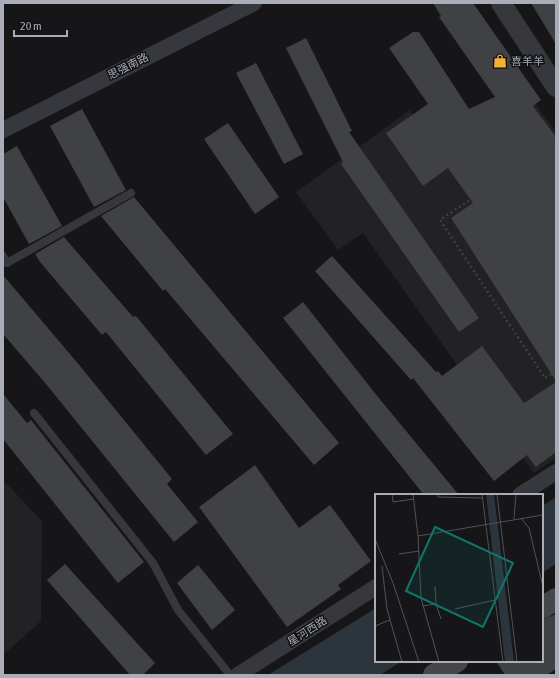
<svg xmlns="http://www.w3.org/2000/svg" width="559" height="678" font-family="'Asap Condensed','Noto Sans SC',sans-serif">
<rect width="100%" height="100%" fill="#161618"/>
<!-- built -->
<g fill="#222225">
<polygon points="533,101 556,132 556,458 534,473 363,233 338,250 296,192 410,110 447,162"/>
<polygon points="3,480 42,521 41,621 3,655"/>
</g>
<!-- water -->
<g fill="#2c353c">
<polygon points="556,497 556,564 542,573 542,506"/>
<polygon points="376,608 376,661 402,661 380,675 268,675"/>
</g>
<!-- building -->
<g fill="#404145">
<polygon points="433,3 473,3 541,100 533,106 556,137 556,381 451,218 473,203 448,168 423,186 386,133 428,104 389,48 413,32 419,32 469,109 495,97 439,17 441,16"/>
<polygon points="531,3 556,3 556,44"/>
<polygon points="306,38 352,131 349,132 479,318 459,332 341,164 343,162 286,48"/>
<polygon points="256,63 303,154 284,164 236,73"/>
<polygon points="82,109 126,190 94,207 50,126"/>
<polygon points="228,123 279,197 255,214 204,139"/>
<polygon points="17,146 62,226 29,244 3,197 3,154"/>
<polygon points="134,197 339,443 314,465 165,289 163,291 101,216"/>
<polygon points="64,237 133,317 136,316 233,434 206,455 106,332 102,335 40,262 35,254"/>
<polygon points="332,256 436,372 438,371 442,376 482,346 524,403 556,382 556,452 536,467 527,455 494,481 413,378 411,380 315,271"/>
<polygon points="3,275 80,366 172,479 167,484 198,522 174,542 46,384 3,334"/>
<polygon points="303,302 378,397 459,495 424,495 283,318"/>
<polygon points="3,394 27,423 31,420 144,562 118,583 3,439"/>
<polygon points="255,465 299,528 330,505 371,561 338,585 341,589 287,627 199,507"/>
<polygon points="65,564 155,663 143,675 130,675 47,580"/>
<polygon points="198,565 235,610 212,630 177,583"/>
<polygon points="556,614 556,669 547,675 505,675 496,661 542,661 542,620"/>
</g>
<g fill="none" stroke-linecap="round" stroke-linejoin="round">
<!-- path -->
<polyline stroke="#3d3f44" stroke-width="2.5" stroke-dasharray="2 3" stroke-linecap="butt" points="556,142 440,220 545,378 556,371"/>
<!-- service -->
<g stroke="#37383d" stroke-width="8">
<polyline points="3,256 7,263 131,193"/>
<polyline points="34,413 153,563 178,610 230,675"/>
</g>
<!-- minor -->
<g stroke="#37383d" stroke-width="16">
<polyline points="3,130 254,3"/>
<polyline points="520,495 556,472"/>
<polyline points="238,675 376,587"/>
</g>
<!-- tertiary -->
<polyline stroke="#37383d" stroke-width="20" points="501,3 556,87"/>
<!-- secondary -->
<g stroke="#45474d" stroke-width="22">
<polyline points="542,608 556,599"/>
<polyline points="434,675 457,661"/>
</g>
</g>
<!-- icons -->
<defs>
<g id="shop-bare" transform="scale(1.08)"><path d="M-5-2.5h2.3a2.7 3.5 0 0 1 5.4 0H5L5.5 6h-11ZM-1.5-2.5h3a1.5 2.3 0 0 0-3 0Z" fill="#f2b134" stroke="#111113" stroke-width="2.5" paint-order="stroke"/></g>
</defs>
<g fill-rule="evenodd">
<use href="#shop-bare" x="500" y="61"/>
</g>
<g text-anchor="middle" stroke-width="3" stroke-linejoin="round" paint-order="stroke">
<!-- poi labels -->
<g font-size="11" fill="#a8adb8" stroke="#111113" text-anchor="start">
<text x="511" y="65">喜羊羊</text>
</g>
<!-- street labels -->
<g font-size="11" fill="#a8adb8" stroke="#111113">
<text transform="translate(128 66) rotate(-27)" y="4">思强南路</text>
<text transform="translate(307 631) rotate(-33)" y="4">星河西路</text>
</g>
</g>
<!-- overview -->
<g transform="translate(375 494)">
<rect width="168" height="168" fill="#161618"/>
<path d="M111 0H119L139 168H130Z" fill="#2c353c"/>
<path fill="none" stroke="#505258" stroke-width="1" d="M17 0 18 8 39 5M38 0 43 42 46 104 64 168M63 0V3L107 4M107 0 128 168M122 0 142 168M146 24 154 34 168 93M139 25 141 0M43 42 168 21M0 45 18 89 44 168M24 60 44 57M7 72 12 115 27 168M61 110 66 125M47 112 61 110 60 92M80 115 120 106M0 132 15 126"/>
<path fill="#0f766e" fill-opacity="0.15" stroke="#0f766e" stroke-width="2" d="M60 33 138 69 108 133 31 97Z"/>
<rect width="168" height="168" fill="none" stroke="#a8adb8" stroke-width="2"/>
</g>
<!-- border -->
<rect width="559" height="678" fill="none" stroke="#a8adb8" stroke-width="8"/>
<!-- scale -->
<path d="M14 30v6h53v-6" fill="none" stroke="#a8adb8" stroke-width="2"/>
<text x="20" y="30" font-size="12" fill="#a8adb8" stroke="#111113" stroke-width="3" paint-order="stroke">20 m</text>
</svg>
